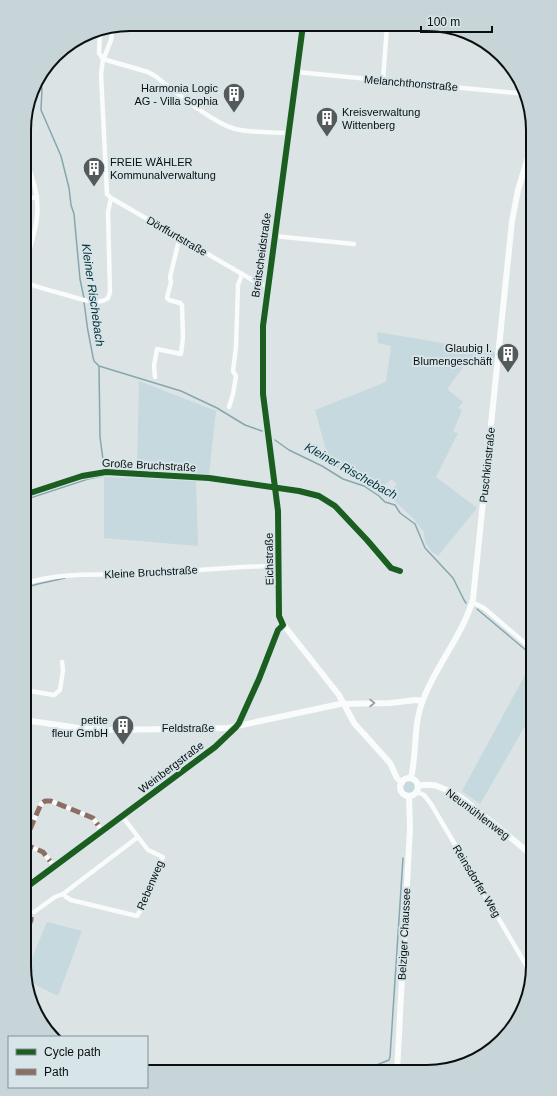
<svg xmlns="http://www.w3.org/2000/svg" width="557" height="1096" font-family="Helvetica,sans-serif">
<rect width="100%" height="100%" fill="#dbe3e5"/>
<!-- green -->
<g fill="#c5d9de">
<polygon points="377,332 495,352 494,365 467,362 447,389 463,402 458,408 462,410 453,432 458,433 436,477 477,508 438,556 431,551 425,542 424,532 413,518 388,495 411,467 397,484 391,479 381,489 330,464 315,410 386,382 391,346 378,343"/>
<polygon points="139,381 216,411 209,475 196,482 198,546 104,538 104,477 138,478 137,470"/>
<polygon points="531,664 533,665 533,712 480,804 462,791"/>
<circle cx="409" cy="787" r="5.5"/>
<polygon points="47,922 82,931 58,996 26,980 25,975"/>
</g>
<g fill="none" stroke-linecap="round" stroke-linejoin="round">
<!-- stream -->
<g stroke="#86a7af" stroke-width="1.5">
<polyline points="39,78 42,89 41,110 61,156 69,188 71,205 74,214 80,279 84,298"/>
<path d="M84 302C86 321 89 339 93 357L94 361 99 366 181 391 217 408 245 425 262 431"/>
<polyline points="275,440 289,450 322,466 343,479 364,486 379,496 385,502 395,505 400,513 415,524 425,548 453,578 464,600 466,603"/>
<polyline points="24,500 88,479 103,476 104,467 100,437 99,367"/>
<polyline points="24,588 38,584 65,578"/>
<polyline points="477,609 528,652"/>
<polyline points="359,1072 389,1060 390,1057 403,858"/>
</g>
<!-- street -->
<g stroke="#fafbfb" stroke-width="4.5">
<polyline points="113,27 111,40 106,53 103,59 101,74 107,194 111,198 256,282 267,286"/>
<polyline points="100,30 99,53 103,59"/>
<path d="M103 59 148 72 155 76C176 92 211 122 235 129 252 133 271 132 288 133"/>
<polyline points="296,72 526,94"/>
<polyline points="383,80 387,26"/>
<polyline points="25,199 37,197"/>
<polyline points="274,236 354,244"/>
<path d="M25 264C38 223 45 201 25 160"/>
<path d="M25 282C38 288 50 290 63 294 75 297 97 307 108 298L110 292 108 212 111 198"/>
<polyline points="155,377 154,366 157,349 181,354 183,337 182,305 180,303 169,300 167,298 171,282 170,277 178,244 180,238"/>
<polyline points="229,407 233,394 236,376 233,371 236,347 238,285 242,274"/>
<polyline points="24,495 82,476 106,472 209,478 299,491 319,496 335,506 367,540 391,568 400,571"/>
<path d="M24 584C63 571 99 576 139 574 186 572 232 566 279 566"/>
<polyline points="472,602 484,608 533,650"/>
<polyline points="24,690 54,695 60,690 63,670 62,662"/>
<polyline points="417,792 424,795 431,804 532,975"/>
<polyline points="122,816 148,850 163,857 140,911 137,916 71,900 66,897 63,894 138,837"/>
<polyline points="24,843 41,804 45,801 51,801 93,818 102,831"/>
<polyline points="24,844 43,852 54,866"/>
<polyline points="24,889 215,747 236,727 239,723 259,679 278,630 283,625"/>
<polyline points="34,912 55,897 63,894"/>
</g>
<!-- secondary -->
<g stroke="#fafbfb" stroke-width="6">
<polyline points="303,25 263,326 263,394 278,511 279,616 286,628 339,695 354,723 390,763 397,778 402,783"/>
<polyline points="24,720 79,728 108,730 228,728 340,704 390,703 416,700 422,701"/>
<path d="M411 778C417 752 413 725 423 700 436 665 463 635 473 599L512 221 518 190 533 141"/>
<circle cx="409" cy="787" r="9"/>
<path d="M418 786C427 784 434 784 442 788 458 793 470 805 483 815 500 829 517 842 533 857"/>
<polyline points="397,1072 410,828 409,796"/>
</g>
<!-- quiet -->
<g stroke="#8d6e63" stroke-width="5" stroke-dasharray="10 5" stroke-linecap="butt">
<polyline points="24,843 41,804 45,801 51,801 93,818 98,825"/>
<polyline points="24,844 43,852 50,861"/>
<polyline points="24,937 31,920 31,917"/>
</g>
<!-- cycleway casing -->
<g stroke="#d7e5e9" stroke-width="8">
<g id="cycleway">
<polyline points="24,495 82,476 106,472 209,478 299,491 319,496 335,506 367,540 391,568 400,571"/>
<polyline points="24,889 215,747 236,727 239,723 259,679 278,630 283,625 279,616 278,511 263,394 263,326 303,25"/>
</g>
</g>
<!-- cycleway -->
<use href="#cycleway" stroke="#1b5e20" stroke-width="6"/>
</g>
<!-- one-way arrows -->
<defs><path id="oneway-chevron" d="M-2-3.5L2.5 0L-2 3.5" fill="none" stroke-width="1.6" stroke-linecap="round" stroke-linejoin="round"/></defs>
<use stroke="#9a9d9d" href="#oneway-chevron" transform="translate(372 703)"/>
<!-- icons -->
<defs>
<g id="building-pin" transform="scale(1.15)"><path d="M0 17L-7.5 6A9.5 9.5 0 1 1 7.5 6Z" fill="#54595b" stroke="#d7e5e9"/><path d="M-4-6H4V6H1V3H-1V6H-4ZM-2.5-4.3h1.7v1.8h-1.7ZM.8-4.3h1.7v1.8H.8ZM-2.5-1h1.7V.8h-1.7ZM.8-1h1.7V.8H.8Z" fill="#fff"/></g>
</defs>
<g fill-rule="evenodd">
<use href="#building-pin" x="234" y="94"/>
<use href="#building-pin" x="327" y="118"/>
<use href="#building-pin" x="94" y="168"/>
<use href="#building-pin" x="508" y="354"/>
<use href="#building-pin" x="123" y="726"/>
</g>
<g text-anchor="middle" stroke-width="4" stroke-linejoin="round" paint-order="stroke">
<!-- street labels -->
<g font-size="11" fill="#0b0f10" stroke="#d7e5e9">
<text transform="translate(411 83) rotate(5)" y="4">Melanchthonstraße</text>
<text transform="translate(177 236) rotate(30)" y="4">Dörffurtstraße</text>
<text transform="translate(261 255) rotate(-82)" y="4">Breitscheidstraße</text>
<text transform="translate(149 465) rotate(3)" y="4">Große Bruchstraße</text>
<text transform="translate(487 465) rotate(-84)" y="4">Puschkinstraße</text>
<text transform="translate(269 559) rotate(-91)" y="4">Eichstraße</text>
<text transform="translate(151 572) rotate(-3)" y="4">Kleine Bruchstraße</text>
<text x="188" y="732">Feldstraße</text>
<text transform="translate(171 767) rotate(-37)" y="4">Weinbergstraße</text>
<text transform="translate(478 814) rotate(37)" y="4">Neumühlenweg</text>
<text transform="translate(477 881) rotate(59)" y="4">Reinsdorfer Weg</text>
<text transform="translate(150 885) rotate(-67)" y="4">Rebenweg</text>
<text transform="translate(404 934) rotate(-87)" y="4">Belziger Chaussee</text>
</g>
<!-- poi labels -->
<g font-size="11" fill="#0b0f10" stroke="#d7e5e9" text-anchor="end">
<text x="218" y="92">Harmonia Logic<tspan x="218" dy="13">AG - Villa Sophia</tspan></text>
<text x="342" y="116" text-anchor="start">Kreisverwaltung<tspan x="342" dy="13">Wittenberg</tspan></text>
<text x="110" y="166" text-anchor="start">FREIE WÄHLER<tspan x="110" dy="13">Kommunalverwaltung</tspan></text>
<text x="492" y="352">Glaubig I.<tspan x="492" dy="13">Blumengeschäft</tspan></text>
<text x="108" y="724">petite<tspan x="108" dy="13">fleur GmbH</tspan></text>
</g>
<!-- water labels -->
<g font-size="12" font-style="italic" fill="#022f38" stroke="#d7e5e9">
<text transform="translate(93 295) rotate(82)" y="4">Kleiner Rischebach</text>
<text transform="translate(351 471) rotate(29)" y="4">Kleiner Rischebach</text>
</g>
</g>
<!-- crop -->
<path d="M0 0H557V1096H0ZM130 31H427A99 99 0 0 1 526 130V966A99 99 0 0 1 427 1065H130A99 99 0 0 1 31 966V130A99 99 0 0 1 130 31Z" fill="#c7d4d8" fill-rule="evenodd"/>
<path fill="none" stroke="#0b0f10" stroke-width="2" d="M130 31H427A99 99 0 0 1 526 130V966A99 99 0 0 1 427 1065H130A99 99 0 0 1 31 966V130A99 99 0 0 1 130 31Z"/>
<!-- legend -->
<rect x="8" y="1036" width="140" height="52" fill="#d7e5e9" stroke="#858f92"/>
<rect x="16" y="1049" width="20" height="6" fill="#1b5e20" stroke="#858f92"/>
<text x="44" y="1056" font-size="12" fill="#0b0f10">Cycle path</text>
<rect x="16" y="1069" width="20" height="6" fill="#8d6e63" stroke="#858f92"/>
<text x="44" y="1076" font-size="12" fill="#0b0f10">Path</text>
<!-- scale -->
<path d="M421 26v6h71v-6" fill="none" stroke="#0b0f10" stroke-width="2"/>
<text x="427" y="26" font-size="12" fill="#0b0f10" stroke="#d7e5e9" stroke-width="3" paint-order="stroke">100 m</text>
</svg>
